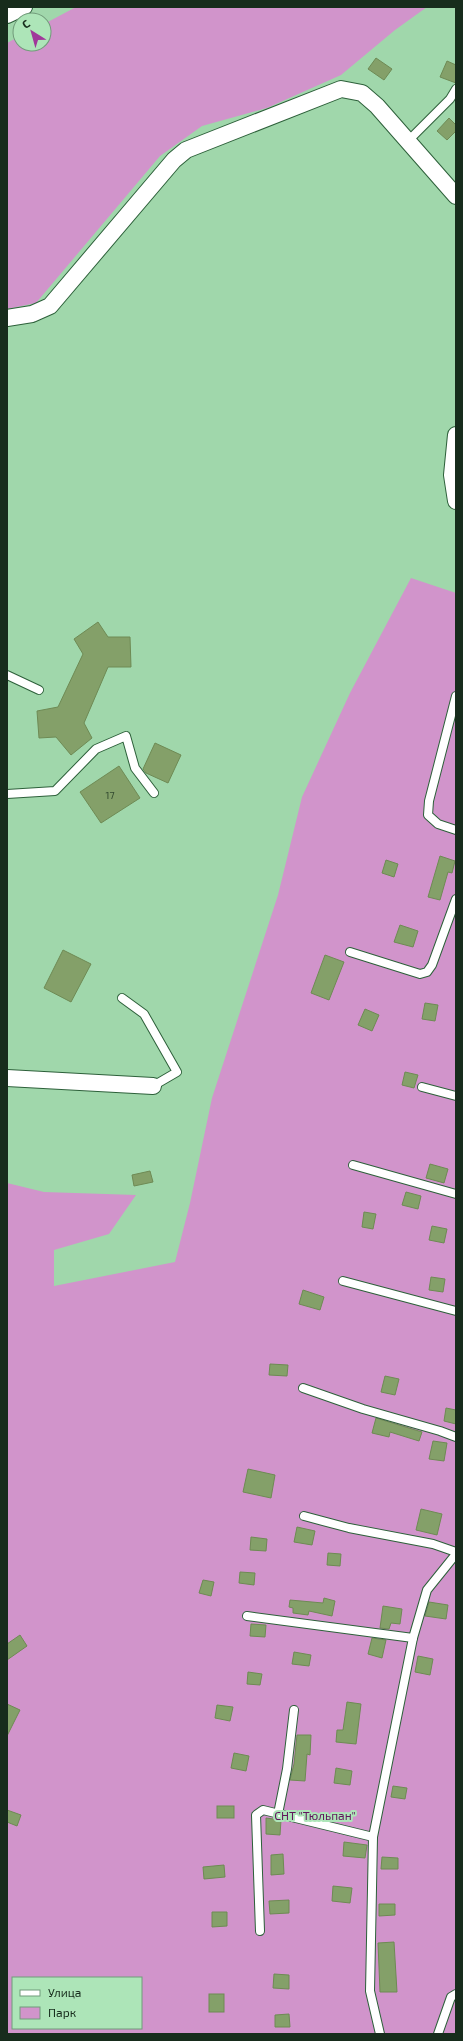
<svg xmlns="http://www.w3.org/2000/svg" width="463" height="2041" font-family="'Exo 2',sans-serif">
<rect width="100%" height="100%" fill="#a0d7ab"/>
<!-- green -->
<g fill="#d194cb" fill-rule="evenodd">
<polygon points="76,7 427,7 395,30 341,75 267,108 202,126 160,156 36,303 7,309 7,43 20,36 20,44 44,44 44,24"/>
<path d="M411 578 456 593V2034H7V1183L44 1192 136 1195 109 1234 54 1250V1286L175 1262 190 1203 212 1098 278 895 302 797 350 693ZM13 1978H141V2028H13Z"/>
</g>
<!-- building -->
<g fill="#84a069" stroke="#6e8a54">
<polygon points="376,58 392,69 384,80 368,69"/>
<polygon points="447,61 456,65 456,83 440,77"/>
<polygon points="449,118 456,125 456,131 447,140 437,131"/>
<polygon points="98,622 108,637 130,637 131,667 108,667 84,723 92,738 71,755 56,737 39,738 37,711 58,707 83,654 74,639"/>
<polygon points="155,743 181,755 168,783 146,773 143,769"/>
<polygon points="119,766 140,798 101,823 80,792"/>
<polygon points="440,856 455,861 452,873 448,872 440,900 428,897"/>
<polygon points="386,860 398,864 394,877 382,873"/>
<polygon points="400,925 418,931 413,947 394,942"/>
<polygon points="63,950 91,964 71,1002 44,988"/>
<polygon points="325,955 344,962 329,1000 311,993"/>
<polygon points="425,1003 438,1005 435,1021 422,1019"/>
<polygon points="365,1009 379,1015 372,1031 358,1025"/>
<polygon points="405,1072 418,1075 414,1088 402,1085"/>
<polygon points="430,1164 448,1169 444,1183 426,1178"/>
<polygon points="150,1171 153,1182 134,1186 132,1175"/>
<polygon points="406,1192 421,1196 418,1209 402,1205"/>
<polygon points="364,1212 376,1214 373,1229 362,1227"/>
<polygon points="432,1226 447,1229 444,1243 429,1240"/>
<polygon points="431,1277 445,1279 443,1292 429,1290"/>
<polygon points="303,1290 324,1297 320,1310 299,1304"/>
<polygon points="270,1364 288,1365 287,1376 269,1375"/>
<polygon points="385,1376 399,1379 395,1395 381,1392"/>
<polygon points="446,1408 456,1410 456,1424 444,1421"/>
<polygon points="376,1418 422,1432 419,1441 390,1432 389,1437 372,1433"/>
<polygon points="433,1441 447,1443 444,1461 429,1459"/>
<polygon points="248,1469 275,1475 271,1498 243,1492"/>
<polygon points="421,1509 442,1514 437,1535 416,1530"/>
<polygon points="297,1527 315,1531 312,1545 294,1542"/>
<polygon points="251,1537 267,1539 266,1551 250,1550"/>
<polygon points="328,1553 341,1554 340,1566 327,1565"/>
<polygon points="240,1572 255,1573 254,1585 239,1583"/>
<polygon points="203,1580 214,1582 211,1596 199,1593"/>
<polygon points="324,1598 335,1601 332,1616 309,1611 308,1615 293,1613 293,1608 289,1607 290,1600 323,1603"/>
<polygon points="429,1602 448,1605 446,1619 425,1616"/>
<polygon points="383,1606 402,1609 400,1624 391,1623 389,1629 380,1628"/>
<polygon points="251,1624 266,1625 265,1637 250,1636"/>
<polygon points="20,1635 27,1646 7,1660 7,1644"/>
<polygon points="372,1638 386,1640 382,1658 368,1654"/>
<polygon points="294,1652 311,1655 309,1666 292,1664"/>
<polygon points="418,1656 433,1659 430,1675 415,1672"/>
<polygon points="248,1672 262,1674 260,1685 247,1684"/>
<polygon points="347,1702 361,1704 356,1744 336,1742 337,1730 343,1730"/>
<polygon points="7,1704 20,1710 7,1736"/>
<polygon points="217,1705 233,1707 230,1721 215,1718"/>
<polygon points="297,1735 311,1735 310,1755 307,1754 305,1781 290,1780 294,1764"/>
<polygon points="234,1753 249,1756 246,1771 231,1768"/>
<polygon points="336,1768 352,1771 350,1785 334,1783"/>
<polygon points="393,1786 407,1788 405,1799 391,1797"/>
<rect x="217" y="1806" width="17" height="12"/>
<polygon points="7,1810 21,1815 17,1826 7,1822"/>
<polygon points="266,1818 281,1820 280,1835 266,1834"/>
<polygon points="344,1842 367,1845 365,1858 343,1856"/>
<polygon points="283,1854 284,1874 271,1875 271,1855"/>
<polygon points="382,1857 398,1858 398,1869 381,1869"/>
<polygon points="224,1865 225,1877 204,1879 203,1867"/>
<polygon points="333,1886 352,1888 350,1903 332,1901"/>
<polygon points="289,1900 289,1913 270,1914 269,1901"/>
<polygon points="379,1904 395,1904 395,1915 379,1916"/>
<polygon points="212,1912 227,1912 227,1926 212,1927"/>
<polygon points="394,1942 397,1992 380,1992 378,1943"/>
<polygon points="274,1974 289,1975 289,1989 273,1988"/>
<rect x="209" y="1994" width="15" height="18"/>
<polygon points="289,2014 290,2027 275,2027 275,2015"/>
</g>
<g fill="none" stroke-linecap="round" stroke-linejoin="round">
<!-- service casing -->
<g stroke="#2d603a" stroke-width="10">
<g id="service">
<polyline points="408,141 450,99 456,89"/>
<polyline points="7,675 39,690"/>
<polyline points="456,696 429,801 428,815 438,824 456,830"/>
<polyline points="7,794 55,791 96,749 126,736 135,768 154,793"/>
<polyline points="350,952 420,974 427,972 432,965 456,899"/>
<polyline points="122,998 144,1014 177,1072 153,1086"/>
<polyline points="422,1087 456,1096"/>
<polyline points="353,1165 456,1194"/>
<polyline points="343,1281 456,1311"/>
<polyline points="303,1388 363,1409 440,1431 456,1437"/>
<polyline points="304,1516 349,1528 433,1544 456,1552"/>
<polyline points="247,1616 413,1638"/>
<polyline points="278,1814 287,1769 294,1710"/>
<polyline points="260,1931 256,1815 263,1810 373,1837"/>
<polyline points="380,2034 370,1991 373,1837 413,1638 427,1590 456,1554"/>
<polyline points="438,2034 451,1997 456,1994"/>
</g>
</g>
<!-- minor casing -->
<g stroke="#2d603a" stroke-width="18">
<g id="minor">
<polyline points="7,15 24,7"/>
<polyline points="7,318 32,314 50,306 174,160 186,150 341,89 362,93 377,106 456,196"/>
<polyline points="456,435 452,475 456,501"/>
<polyline points="7,1078 153,1086"/>
</g>
</g>
<!-- service -->
<use href="#service" stroke="#fff" stroke-width="8"/>
<!-- minor -->
<use href="#minor" stroke="#fff" stroke-width="16"/>
</g>
<g text-anchor="middle" stroke-width="4" stroke-linejoin="round" paint-order="stroke">
<!-- number labels -->
<g font-size="10" fill="#32492f">
<text x="110" y="799">17</text>
</g>
<!-- park labels -->
<g font-size="12" fill="#61155d" stroke="#ade5b8">
<text x="315" y="1820">СНТ "Тюльпан"</text>
</g>
</g>
<!-- border -->
<rect width="463" height="2041" fill="none" stroke="#172c1c" stroke-width="16"/>
<!-- legend -->
<rect x="12" y="1977" width="130" height="52" fill="#ade5b8" stroke="#719b7a"/>
<rect x="20" y="1990" width="20" height="6" fill="#ffffff" stroke="#719b7a"/>
<text x="48" y="1997" font-size="12" fill="#172c1c">Улица</text>
<rect x="20" y="2007" width="20" height="12" fill="#d194cb" stroke="#719b7a"/>
<text x="48" y="2017" font-size="12" fill="#172c1c">Парк</text>
<!-- north arrow -->
<g transform="translate(32 32) rotate(323)"><circle r="19" fill="#ade5b8" stroke="#719b7a"/>
<path d="M0-3L7 15L0 10L-7 15Z" fill="#a0379a"/>
<text y="-6" font-size="11" font-weight="bold" text-anchor="middle" fill="#172c1c">С</text>
</g>
</svg>
